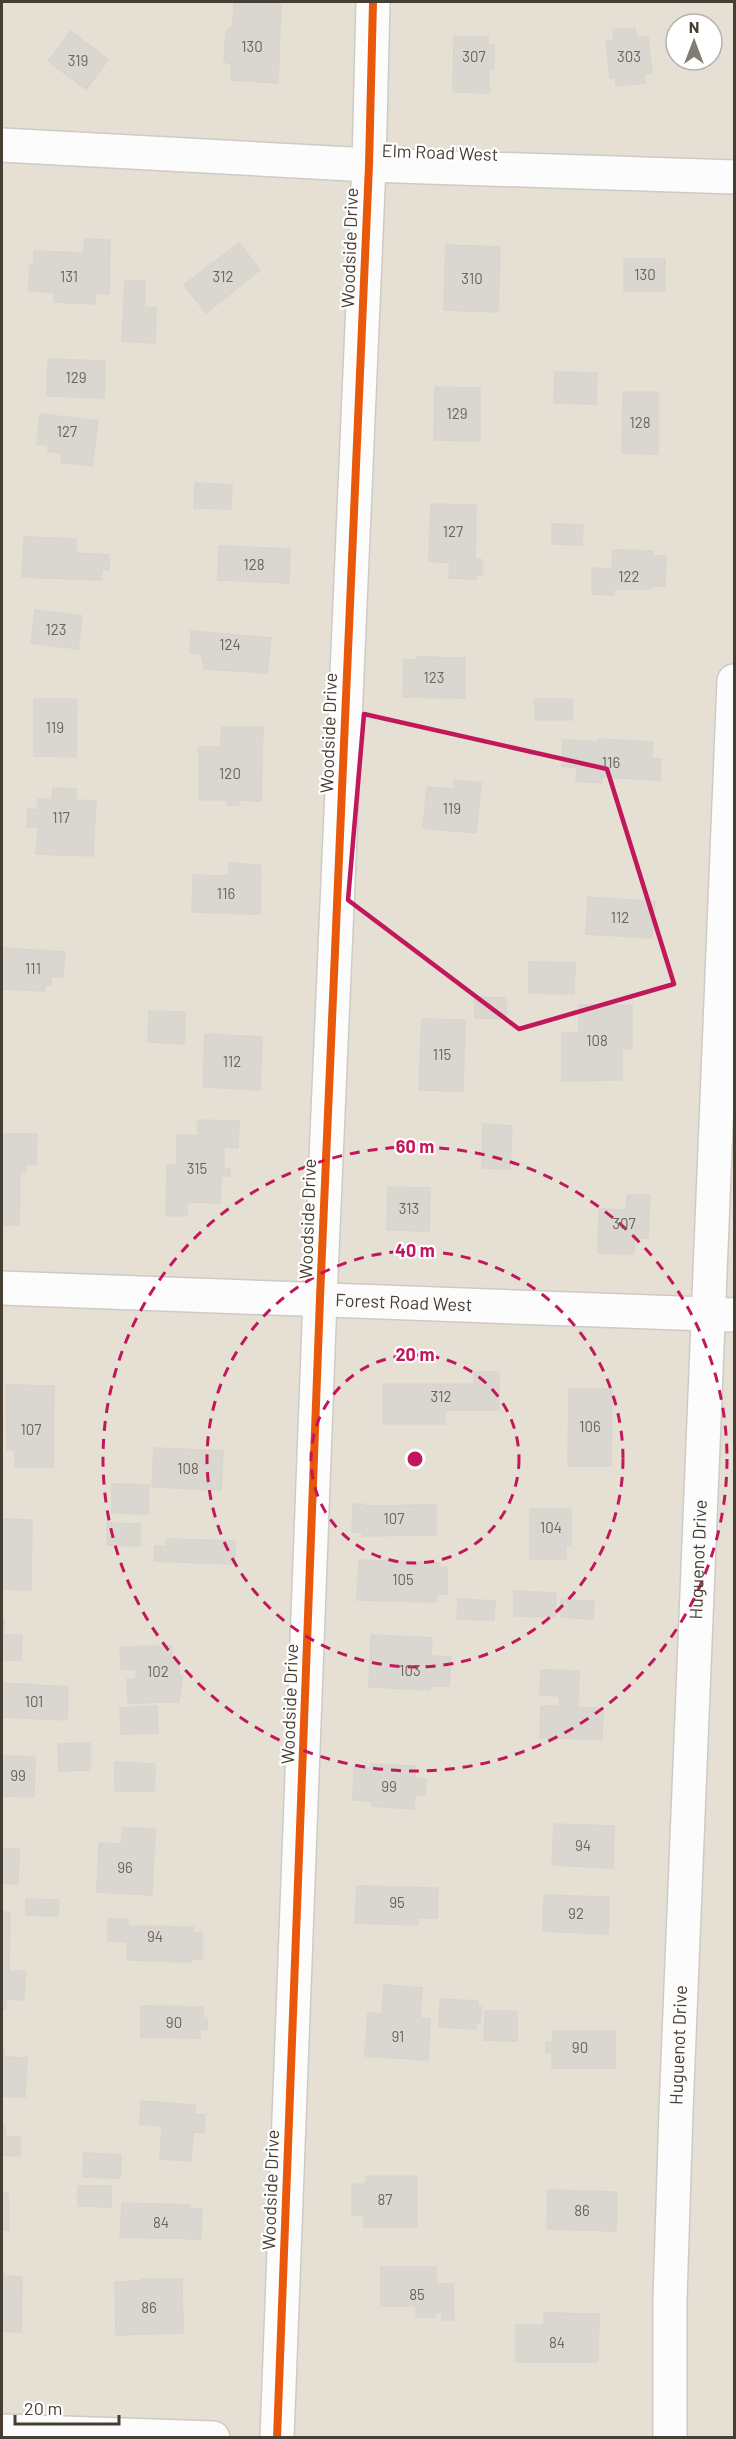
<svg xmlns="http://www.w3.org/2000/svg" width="736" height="2439" font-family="Barlow,sans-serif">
<rect width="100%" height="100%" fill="#f0eee8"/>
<!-- residential -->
<path fill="#e5dfd4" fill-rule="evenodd" d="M2 2H734V2437H2ZM676 24H712V60H676Z"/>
<!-- building -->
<g fill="#dad6d0" stroke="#d9d5ce" stroke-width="1.5">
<polygon points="234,2 281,4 278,83 231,80 231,63 224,62 226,31 233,27"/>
<polygon points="635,28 636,38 648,37 652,73 644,74 645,83 616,86 615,77 610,78 606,42 614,41 613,30"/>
<polygon points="71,31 108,60 86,89 48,61"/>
<polygon points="454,37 488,37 488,45 494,45 494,69 489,69 489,93 453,92"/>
<polygon points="85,239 110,240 109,294 96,293 95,304 54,302 54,292 29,291 30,264 34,264 34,251 84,253"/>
<polygon points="239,243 260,270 206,313 184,285"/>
<polygon points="446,245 500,247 498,312 444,310"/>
<rect x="624" y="259" width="41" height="32"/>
<polygon points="125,281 145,281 144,307 156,308 155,343 122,341"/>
<polygon points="48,359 105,361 104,398 47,396"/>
<polygon points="555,372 597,373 596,404 554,403"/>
<polygon points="435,387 480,388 480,441 434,440"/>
<polygon points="623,392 658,392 658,454 622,453"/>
<polygon points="40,414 98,421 92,466 61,462 62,453 48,451 48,445 37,444"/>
<polygon points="195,483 232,485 231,509 194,508"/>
<polygon points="431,504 476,505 475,559 482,560 482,575 476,575 476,579 449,578 450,563 429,561"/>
<polygon points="552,524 583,525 582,545 552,544"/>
<polygon points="24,537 76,539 76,553 109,555 109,570 102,569 102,580 22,577"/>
<polygon points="219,546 290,549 289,583 218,580"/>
<polygon points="613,550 653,551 653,556 666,556 665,586 651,586 651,589 614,589 614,595 592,594 592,568 612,569"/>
<polygon points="35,610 82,616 78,649 31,643"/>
<polygon points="191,631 271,638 267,673 205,669 201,654 190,653"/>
<polygon points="417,657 465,658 465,698 403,697 404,660 417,660"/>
<polygon points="34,699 77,699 76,757 34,756"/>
<polygon points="535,699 573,699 572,720 535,720"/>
<polygon points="222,727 263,727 261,801 239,800 239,805 227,805 227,800 199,800 199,747 221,747"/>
<polygon points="598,739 653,742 652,759 661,759 660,780 602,777 602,783 576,781 577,768 562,766 563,740 598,742"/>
<polygon points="454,780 481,783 476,833 423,828 427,787 454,789"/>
<polygon points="53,788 76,789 76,800 96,801 93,856 36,854 38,827 27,827 28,809 38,810 38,799 52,800"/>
<polygon points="229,863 261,865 260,914 192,912 193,875 229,876"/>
<polygon points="588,897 655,902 652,938 586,934"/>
<polygon points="2,948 65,952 63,977 51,976 51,985 45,985 45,991 2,989"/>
<polygon points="529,962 575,963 574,994 529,993"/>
<polygon points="475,997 506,998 506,1019 475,1018"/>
<polygon points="579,1005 632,1005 632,1049 622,1049 622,1080 562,1081 562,1033 579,1033"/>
<polygon points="149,1011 185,1012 184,1044 148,1042"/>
<polygon points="422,1019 465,1020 463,1091 419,1090"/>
<polygon points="205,1034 262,1037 260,1090 203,1087"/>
<polygon points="198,1120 239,1121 238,1148 224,1147 224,1168 230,1169 230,1176 221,1176 220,1203 187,1202 187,1216 166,1216 167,1165 177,1165 177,1135 198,1136"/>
<polygon points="483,1124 512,1126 510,1169 482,1168"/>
<polygon points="2,1134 37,1134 36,1164 26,1164 26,1172 20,1171 19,1225 2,1225"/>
<polygon points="388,1187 430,1188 429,1231 387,1230"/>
<polygon points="627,1195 650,1195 648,1238 635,1238 634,1254 598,1253 599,1209 626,1210"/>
<polygon points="474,1372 499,1372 499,1410 445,1410 445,1424 383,1424 383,1384 474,1384"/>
<polygon points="6,1385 54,1386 53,1467 15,1467 15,1450 7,1450"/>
<polygon points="569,1389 612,1389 611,1466 568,1466"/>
<polygon points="154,1448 223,1451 221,1490 152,1487"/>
<polygon points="112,1484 149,1485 148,1514 112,1513"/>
<polygon points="353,1504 364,1504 364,1506 436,1505 436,1535 362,1536 362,1532 352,1532"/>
<polygon points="530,1509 571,1509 571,1546 566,1546 566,1559 530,1559"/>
<polygon points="2,1519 32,1520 31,1590 2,1589"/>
<polygon points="107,1523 140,1524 140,1546 107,1545"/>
<polygon points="167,1539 235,1541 235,1564 154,1561 155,1546 167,1547"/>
<polygon points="359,1560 439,1563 439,1567 447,1567 447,1594 436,1594 436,1602 357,1600"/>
<polygon points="514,1591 556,1593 555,1617 514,1616"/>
<polygon points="458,1599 495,1601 494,1620 457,1619"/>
<polygon points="561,1600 594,1601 593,1619 561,1617"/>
<polygon points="2,1619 4,1619 4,1635 22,1635 21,1660 2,1660"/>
<polygon points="371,1635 432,1638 431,1656 451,1657 449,1686 430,1686 430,1690 369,1687"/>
<polygon points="172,1646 172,1662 179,1661 179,1676 182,1675 179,1702 128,1703 127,1679 136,1679 136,1669 121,1669 120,1647"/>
<polygon points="541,1670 579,1671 578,1708 603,1708 602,1739 540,1738 541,1706 559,1706 559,1696 540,1695"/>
<polygon points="2,1683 68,1687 67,1720 2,1717"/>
<polygon points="157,1706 158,1733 121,1734 120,1708"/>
<polygon points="90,1743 90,1770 59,1771 58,1744"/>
<polygon points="2,1756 35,1757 34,1797 2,1796"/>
<polygon points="115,1762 155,1764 154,1791 115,1791"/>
<polygon points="371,1764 415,1766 415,1778 426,1779 425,1795 415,1795 414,1809 372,1806 372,1801 353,1800 354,1767 371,1768"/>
<polygon points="554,1824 614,1826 613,1868 552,1865"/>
<polygon points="122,1828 155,1829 152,1895 97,1892 99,1843 122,1844"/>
<polygon points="2,1848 19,1849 18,1884 2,1883"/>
<polygon points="357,1886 438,1888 437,1918 418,1918 418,1925 355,1923"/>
<polygon points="544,1895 609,1897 608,1934 543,1931"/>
<polygon points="26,1899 59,1900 58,1916 26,1915"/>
<polygon points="2,1912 10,1912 9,1971 25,1971 24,2000 6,1999 6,2009 2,2009"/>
<polygon points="108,1919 128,1919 128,1926 193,1927 193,1933 202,1933 202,1959 191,1959 191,1962 127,1960 127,1942 108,1941"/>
<polygon points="384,1985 422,1988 420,2018 430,2019 428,2060 365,2056 368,2013 382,2014"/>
<polygon points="440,1999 478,2001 478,2007 481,2007 480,2023 476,2023 476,2029 439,2027"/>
<polygon points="141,2006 203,2007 203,2018 207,2018 207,2029 200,2029 200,2038 141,2037"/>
<polygon points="485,2011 517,2011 517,2041 484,2040"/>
<polygon points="553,2031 615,2031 615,2068 552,2068 552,2053 546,2053 546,2042 553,2042"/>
<polygon points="2,2050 4,2050 4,2057 27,2058 25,2097 2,2096"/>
<polygon points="141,2101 195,2105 195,2114 205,2115 204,2133 193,2132 191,2161 160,2159 162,2126 140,2124"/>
<polygon points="2,2125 5,2126 5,2136 20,2137 20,2156 2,2155"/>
<polygon points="84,2153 121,2155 120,2178 83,2177"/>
<polygon points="366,2176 417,2176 417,2227 364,2227 364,2215 352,2215 352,2184 366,2184"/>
<polygon points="78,2186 111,2186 111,2207 78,2206"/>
<polygon points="548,2190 617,2192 616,2231 547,2229"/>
<polygon points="2,2193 8,2193 9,2230 2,2230"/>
<polygon points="122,2203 190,2205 190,2209 202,2209 201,2239 120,2237"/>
<polygon points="381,2267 436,2267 436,2284 453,2284 454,2320 442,2320 442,2313 435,2313 435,2317 416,2317 416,2306 381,2306"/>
<polygon points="2,2272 4,2272 4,2276 22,2277 21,2332 2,2331"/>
<polygon points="141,2279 182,2279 183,2333 116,2335 115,2282 141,2281"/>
<polygon points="544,2313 599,2314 598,2362 516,2362 516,2325 544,2325"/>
</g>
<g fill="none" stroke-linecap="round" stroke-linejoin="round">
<!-- minor casing -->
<g stroke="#cecbc6" stroke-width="36">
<g id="minor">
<polyline points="2,145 369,165 734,177"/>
<path id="s1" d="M2 1288 734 1315"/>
<polyline points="2,2431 213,2438"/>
<polyline points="277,2438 320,1298 369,165 373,2"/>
<path id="s2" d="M670 2438V2299L676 2111 734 681"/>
</g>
</g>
<!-- minor -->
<use href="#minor" stroke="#fdfcfc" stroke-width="33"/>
<!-- cycleway casing -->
<g stroke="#fff" stroke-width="11">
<polyline id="cycleway" points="277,2438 320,1298 369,165 373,2"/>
</g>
<!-- cycleway -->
<use href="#cycleway" stroke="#e8590c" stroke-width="8"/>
</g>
<!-- marked area -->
<path fill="none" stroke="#c2185b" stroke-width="4.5" stroke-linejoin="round" d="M364 714 607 769 674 984 519 1029 348 900Z"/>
<!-- distance rings -->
<g fill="none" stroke="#c2185b" stroke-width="3" stroke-dasharray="10 8">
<circle cx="415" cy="1459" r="104"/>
<circle cx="415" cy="1459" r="208"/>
<circle cx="415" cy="1459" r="312"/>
</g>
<g text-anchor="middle" stroke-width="4.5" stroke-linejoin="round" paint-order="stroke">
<!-- number labels -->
<g font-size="15" fill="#6c655b">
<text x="252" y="52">130</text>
<text x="474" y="62">307</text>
<text x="629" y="62">303</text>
<text x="78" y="66">319</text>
<text x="645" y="280">130</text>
<text x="69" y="282">131</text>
<text x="223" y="282">312</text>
<text x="472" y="284">310</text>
<text x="76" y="383">129</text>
<text x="457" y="419">129</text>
<text x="640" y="428">128</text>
<text x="67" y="437">127</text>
<text x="453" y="537">127</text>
<text x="254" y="570">128</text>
<text x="629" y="582">122</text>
<text x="56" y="635">123</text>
<text x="230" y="650">124</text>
<text x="434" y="683">123</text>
<text x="55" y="733">119</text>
<text x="611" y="768">116</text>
<text x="230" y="779">120</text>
<text x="452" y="814">119</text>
<text x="61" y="823">117</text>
<text x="226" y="899">116</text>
<text x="620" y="923">112</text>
<text x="33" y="974">111</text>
<text x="597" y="1046">108</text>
<text x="442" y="1060">115</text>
<text x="232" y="1067">112</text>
<text x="197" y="1174">315</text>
<text x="409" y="1214">313</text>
<text x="624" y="1229">307</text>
<text x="441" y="1402">312</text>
<text x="590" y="1432">106</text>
<text x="31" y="1435">107</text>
<text x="188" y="1474">108</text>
<text x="394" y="1524">107</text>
<text x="551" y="1533">104</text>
<text x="403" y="1585">105</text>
<text x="410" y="1676">103</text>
<text x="158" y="1677">102</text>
<text x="34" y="1707">101</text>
<text x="18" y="1781">99</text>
<text x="389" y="1792">99</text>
<text x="583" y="1851">94</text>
<text x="125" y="1873">96</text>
<text x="397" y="1908">95</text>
<text x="576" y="1919">92</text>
<text x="155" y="1942">94</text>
<text x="174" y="2028">90</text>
<text x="398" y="2042">91</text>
<text x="580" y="2053">90</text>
<text x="385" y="2205">87</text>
<text x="582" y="2216">86</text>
<text x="161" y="2228">84</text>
<text x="417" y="2300">85</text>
<text x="149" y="2313">86</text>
<text x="557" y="2348">84</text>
</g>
<!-- street labels -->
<g font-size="18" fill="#473e33" stroke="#fff">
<text transform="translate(440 153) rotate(2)" y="6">Elm Road West</text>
<text transform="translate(350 248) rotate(-88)" y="6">Woodside Drive</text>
<text transform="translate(329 733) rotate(-88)" y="6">Woodside Drive</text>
<text transform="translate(308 1219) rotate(-88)" y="6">Woodside Drive</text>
<text dy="6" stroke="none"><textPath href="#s1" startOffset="402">Forest Road West</textPath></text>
<text dy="6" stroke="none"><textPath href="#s2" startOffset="879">Huguenot Drive</textPath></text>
<text transform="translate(290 1704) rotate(-88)" y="6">Woodside Drive</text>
<text dy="6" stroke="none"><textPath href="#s2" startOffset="393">Huguenot Drive</textPath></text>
<text transform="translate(271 2190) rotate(-88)" y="6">Woodside Drive</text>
</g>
</g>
<circle cx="415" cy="1459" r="9" fill="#c2185b" stroke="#fff" stroke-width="3"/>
<g font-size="18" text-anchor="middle" font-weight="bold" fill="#c2185b" stroke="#fff" stroke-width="4.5" stroke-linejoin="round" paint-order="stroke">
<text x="415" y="1153">60 m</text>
<text x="415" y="1257">40 m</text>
<text x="415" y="1361">20 m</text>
</g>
<!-- border -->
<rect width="736" height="2439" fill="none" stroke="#473e33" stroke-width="6"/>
<!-- north arrow -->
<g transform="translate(694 42)"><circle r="28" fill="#ffffff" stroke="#b5b2ad" stroke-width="1.5"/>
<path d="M0-4.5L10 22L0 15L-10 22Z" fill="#827c72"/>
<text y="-9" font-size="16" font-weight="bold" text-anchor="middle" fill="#473e33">N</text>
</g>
<!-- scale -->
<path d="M15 2415v9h104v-9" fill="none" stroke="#473e33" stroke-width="3"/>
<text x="24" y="2415" font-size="18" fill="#473e33" stroke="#ffffff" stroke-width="4.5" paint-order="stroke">20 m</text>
</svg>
